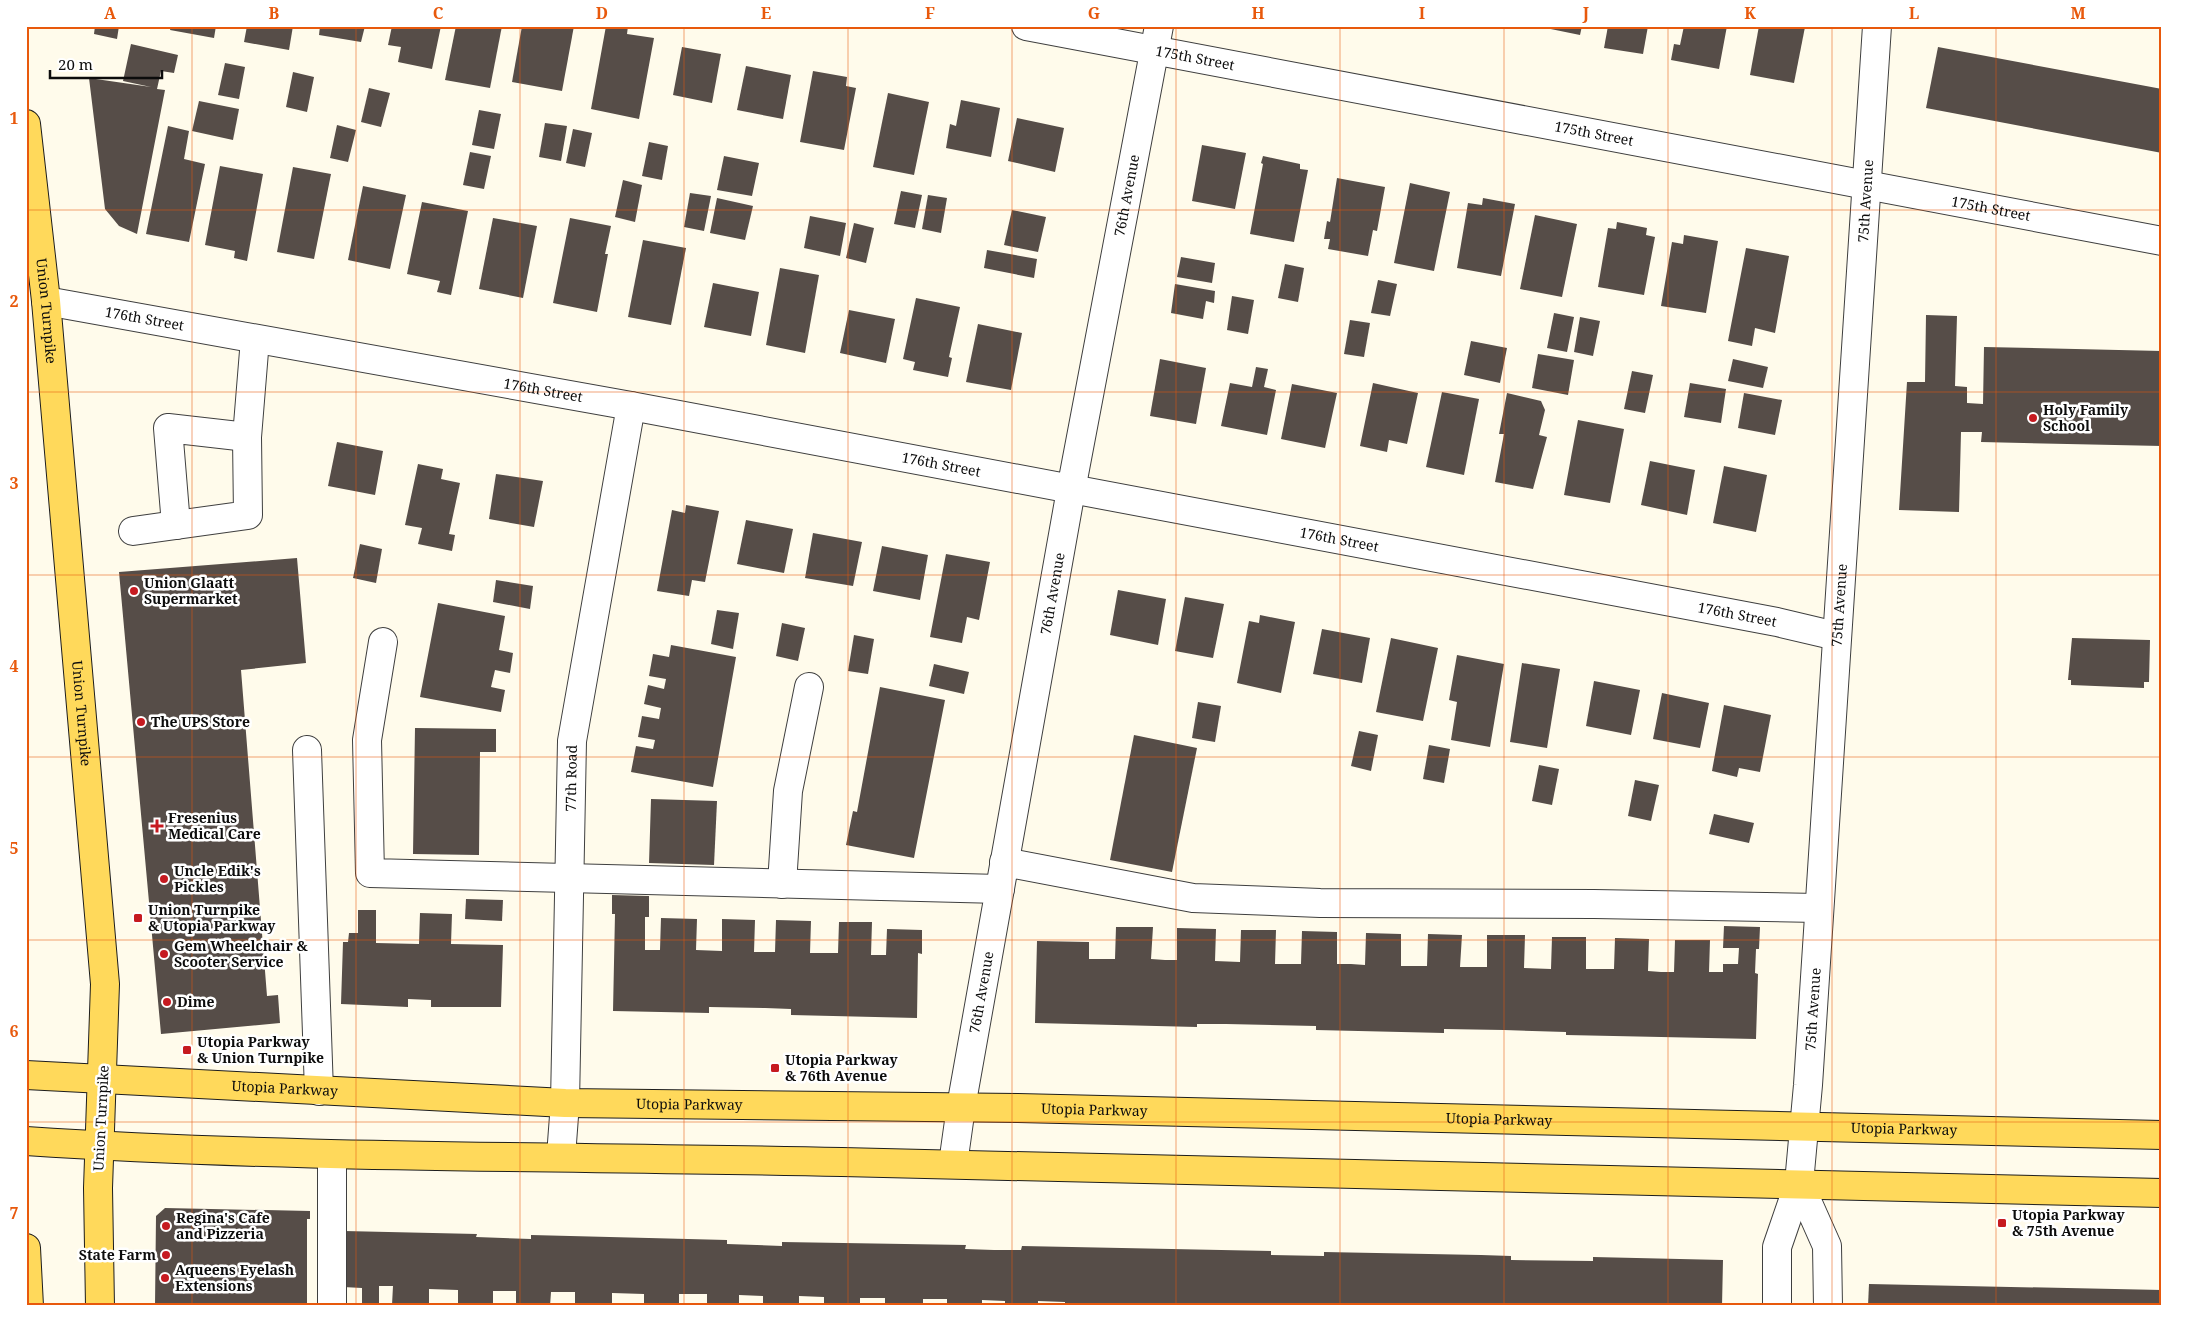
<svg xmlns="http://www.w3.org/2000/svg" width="2188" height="1332" font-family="'Noto Serif',serif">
<rect width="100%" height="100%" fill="#fffbeb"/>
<!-- building -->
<g fill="#564d48">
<polygon points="95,26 119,26 117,39 94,34"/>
<polygon points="171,26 216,26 214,38 170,30"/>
<polygon points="247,26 293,26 289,50 244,42"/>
<polygon points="320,26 365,26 361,42 319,35"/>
<polygon points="392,26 441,26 432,69 398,62 401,47 388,45"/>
<polygon points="456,26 502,26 490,88 445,80"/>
<polygon points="522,26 574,26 562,91 512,82"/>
<polygon points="606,26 628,26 627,34 654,38 639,119 591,109"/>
<polygon points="1536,26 1582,26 1580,35"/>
<polygon points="1608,26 1648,26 1643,54 1604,48"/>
<polygon points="1684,26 1727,26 1719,69 1671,60 1674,44 1680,45"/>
<polygon points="1759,26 1805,27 1794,83 1750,75"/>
<polygon points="131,44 178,55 174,73 161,71 157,89 165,90 137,234 119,226 105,209 89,78 151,87 123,81"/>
<polygon points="682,47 721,54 712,103 673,95"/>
<polygon points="1938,47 2162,89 2162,153 1926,108"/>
<polygon points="225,63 245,67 239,99 218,95"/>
<polygon points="746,66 791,75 783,119 737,110"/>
<polygon points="813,71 847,77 846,86 856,88 844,150 800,142"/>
<polygon points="293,72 314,77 307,112 286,107"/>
<polygon points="369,88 390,93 381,127 361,122"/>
<polygon points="888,93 929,102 914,175 873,167"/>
<polygon points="961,100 1000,108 991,157 946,148 950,124 956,126"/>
<polygon points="199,101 239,109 233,140 192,131"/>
<polygon points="479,110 501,114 494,149 472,145"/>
<polygon points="1017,118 1064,128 1055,172 1008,161"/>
<polygon points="545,123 567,126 561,161 539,157"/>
<polygon points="337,125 356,130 348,162 330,158"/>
<polygon points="168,126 189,131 184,159 205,164 189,242 146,234"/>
<polygon points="573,129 592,133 585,167 566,163"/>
<polygon points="649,142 668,146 662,180 642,176"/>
<polygon points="1202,145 1246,153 1235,209 1192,201"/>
<polygon points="470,152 491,156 484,189 463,185"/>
<polygon points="724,156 759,163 752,196 717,190"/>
<polygon points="1263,156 1300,164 1300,169 1308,170 1294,242 1250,234 1263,164 1261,163"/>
<polygon points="220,166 263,174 247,261 234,258 235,251 205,245"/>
<polygon points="293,167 331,174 314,259 277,252"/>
<polygon points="1337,178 1385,187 1377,231 1373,230 1368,256 1328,249 1330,239 1324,239 1327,221 1330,222"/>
<polygon points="623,180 642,185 635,222 615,217"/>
<polygon points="1410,183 1450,192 1434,271 1394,263"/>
<polygon points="363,186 406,195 390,269 348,260"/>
<polygon points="901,191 922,195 915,228 894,224"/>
<polygon points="690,193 711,196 704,231 684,227"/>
<polygon points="928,195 947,198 941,233 922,229"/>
<polygon points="717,198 753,206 745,240 710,233"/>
<polygon points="1483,198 1515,204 1501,276 1457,268 1468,203 1482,205"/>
<polygon points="422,202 468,211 451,295 437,292 440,281 407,274"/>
<polygon points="1012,210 1046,217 1038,252 1004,245"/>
<polygon points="1535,215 1577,224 1562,297 1520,289"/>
<polygon points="810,216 846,223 840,256 804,248"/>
<polygon points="493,218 537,226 523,298 479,289"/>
<polygon points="570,218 611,226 605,254 608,254 597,312 553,303"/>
<polygon points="1617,222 1647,228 1646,235 1655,237 1644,295 1598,287 1608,228 1616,229"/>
<polygon points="854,223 874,228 866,263 846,258"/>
<polygon points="1684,235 1718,241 1706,313 1661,306 1672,242 1683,244"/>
<polygon points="643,240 686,248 671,325 628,317"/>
<polygon points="1746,248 1789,256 1775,333 1755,328 1752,346 1728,341"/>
<polygon points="987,250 1037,259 1034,278 984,268"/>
<polygon points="1181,257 1215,263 1212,283 1177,277"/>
<polygon points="1285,264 1304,268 1298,302 1278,298"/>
<polygon points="780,268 819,275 805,353 766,345"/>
<polygon points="1378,280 1397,284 1390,316 1371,313"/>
<polygon points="713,283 759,292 751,336 704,327"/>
<polygon points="1175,284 1215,291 1214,303 1206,301 1203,319 1171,313"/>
<polygon points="1232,296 1254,300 1248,334 1227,330"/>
<polygon points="916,298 960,307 949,357 952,358 948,377 913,370 915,362 903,359"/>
<polygon points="849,310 895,319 886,363 840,353"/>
<polygon points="1554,313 1574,317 1567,352 1547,348"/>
<polygon points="1926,315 1957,316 1955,386 1967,387 1967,403 1983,404 1984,347 2162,351 2162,446 1981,442 1982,432 1961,432 1959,512 1899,510 1907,382 1925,382"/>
<polygon points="1580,317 1600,321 1593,356 1574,352"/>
<polygon points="1350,320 1370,323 1364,357 1344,354"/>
<polygon points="978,324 1022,333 1011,390 966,382"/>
<polygon points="1471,341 1507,348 1500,383 1464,375"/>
<polygon points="1538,354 1574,360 1568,395 1532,388"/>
<polygon points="1160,359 1206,368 1196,424 1150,416"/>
<polygon points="1733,359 1768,367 1763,388 1728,381"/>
<polygon points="1256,367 1268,369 1264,387 1276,390 1267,435 1221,426 1230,383 1252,387"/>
<polygon points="1632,371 1653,375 1645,413 1624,409"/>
<polygon points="1373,383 1418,393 1407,444 1389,440 1387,452 1360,446"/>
<polygon points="1690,383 1726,389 1721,423 1684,417"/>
<polygon points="1292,384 1337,393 1325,448 1281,439"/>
<polygon points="1442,392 1479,399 1464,475 1426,467"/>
<polygon points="1507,393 1541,401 1545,410 1539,435 1547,437 1533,489 1495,482 1504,434 1499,434"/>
<polygon points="1744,393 1782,400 1775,435 1738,428"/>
<polygon points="1578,420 1624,429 1610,503 1564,495"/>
<polygon points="337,442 383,451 375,495 328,486"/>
<polygon points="1650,461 1695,470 1687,515 1641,505"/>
<polygon points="418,464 443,469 441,479 460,483 449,534 455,535 452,551 418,544 422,528 405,525"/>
<polygon points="1724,466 1767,475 1756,532 1713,523"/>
<polygon points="496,474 543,481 534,527 489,519"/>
<polygon points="686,505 719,511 705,582 692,580 689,596 657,591 672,510 685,513"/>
<polygon points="746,520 793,529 784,573 737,564"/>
<polygon points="813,533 862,542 853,586 805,578"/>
<polygon points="360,544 382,549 376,583 353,578"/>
<polygon points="882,546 928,555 920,600 873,591"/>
<polygon points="946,554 990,562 979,620 967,617 962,643 930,637"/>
<polygon points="297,558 306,663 241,670 267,996 278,995 280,1023 161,1034 119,572"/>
<polygon points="496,580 533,586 530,609 493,602"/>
<polygon points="1118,590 1166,599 1158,645 1110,635"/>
<polygon points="1185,597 1224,604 1213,658 1175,651"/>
<polygon points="438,603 505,616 499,650 513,653 510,673 495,670 491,687 505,690 501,712 420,697"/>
<polygon points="717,610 739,613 733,649 711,644"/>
<polygon points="1260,615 1295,622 1281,693 1237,683 1249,621 1259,623"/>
<polygon points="782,623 805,628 798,661 776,656"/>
<polygon points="1322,629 1370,638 1362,683 1313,674"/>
<polygon points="854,635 874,639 868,674 848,671"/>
<polygon points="1391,638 1438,648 1423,721 1376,712"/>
<polygon points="2072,638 2150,640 2149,682 2144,682 2144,688 2071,685 2071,680 2068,680"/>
<polygon points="671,645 736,657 713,787 631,772 636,746 653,749 655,740 638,737 642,716 659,719 661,708 644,704 648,685 664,689 666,679 649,676 653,654 669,657"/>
<polygon points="1457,655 1504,664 1490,747 1451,740 1457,702 1449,700"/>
<polygon points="1522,663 1560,669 1547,748 1510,742"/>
<polygon points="934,664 969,672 964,694 929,686"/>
<polygon points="1594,681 1640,690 1631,735 1586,726"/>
<polygon points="880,687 945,700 914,858 846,845 853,811 857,812"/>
<polygon points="1662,693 1709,703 1700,748 1653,739"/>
<polygon points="1198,702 1221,706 1215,742 1192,738"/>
<polygon points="1724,705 1771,715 1760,772 1739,768 1737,777 1712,771"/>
<polygon points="415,728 496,729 496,752 480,752 479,855 413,854"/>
<polygon points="1359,731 1378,735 1371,771 1351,766"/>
<polygon points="1134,735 1197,748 1172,872 1110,860"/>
<polygon points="1429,745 1450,749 1444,783 1423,779"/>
<polygon points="1539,765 1559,769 1552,805 1532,801"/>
<polygon points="1635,780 1659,785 1651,821 1628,816"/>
<polygon points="651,799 717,801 714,865 649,863"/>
<polygon points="1714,814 1754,823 1749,843 1709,834"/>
<polygon points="612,895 649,896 649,917 645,917 645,950 660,950 661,918 697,919 696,950 722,951 722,919 755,920 754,952 775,952 776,920 811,921 810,953 838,953 839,922 872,922 871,955 886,955 887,929 922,930 922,954 918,953 917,1018 791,1015 791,1009 765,1008 709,1007 709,1013 613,1011 615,914 612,914"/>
<polygon points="466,899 503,900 502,921 465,919"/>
<polygon points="358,910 376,910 376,943 419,944 420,913 452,914 451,944 503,945 501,1007 431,1007 431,1000 408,999 408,1007 341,1004 343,942 348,942 349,933 358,933"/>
<polygon points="1724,926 1760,927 1759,949 1756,949 1755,973 1758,974 1756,1039 1566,1035 1566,1032 1504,1030 1444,1029 1444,1033 1316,1030 1316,1026 1226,1024 1197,1024 1197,1027 1035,1023 1037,941 1089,942 1089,959 1115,959 1116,927 1153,927 1151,959 1165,960 1177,960 1177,928 1216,929 1215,961 1240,962 1241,930 1276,930 1275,964 1301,964 1302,931 1337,932 1337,964 1351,964 1365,965 1366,933 1401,934 1401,966 1427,966 1428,934 1462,935 1460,967 1487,967 1487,935 1525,935 1524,968 1551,969 1552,937 1586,937 1586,969 1614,969 1615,938 1649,939 1648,971 1661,972 1674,972 1675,940 1710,940 1709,972 1723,972 1723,964 1738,964 1739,948 1723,948"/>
<polygon points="165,1208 310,1211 310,1219 307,1219 307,1306 155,1306 156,1216"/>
<polygon points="344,1231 477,1234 476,1237 531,1239 531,1235 727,1240 727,1244 782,1246 782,1242 966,1245 965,1249 994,1250 1021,1250 1022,1246 1271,1251 1271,1255 1324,1256 1324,1252 1481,1255 1511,1256 1511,1260 1593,1261 1593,1257 1723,1260 1722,1306 1126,1306 1126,1304 1099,1303 1099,1306 1065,1306 1065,1302 1038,1301 1038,1306 1005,1306 1005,1301 982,1300 982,1306 947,1306 947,1299 923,1299 923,1306 885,1306 885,1298 860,1298 860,1306 824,1306 824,1297 799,1296 799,1306 763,1306 763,1296 739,1295 739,1306 707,1306 707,1294 679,1294 679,1306 644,1306 644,1294 612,1293 612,1306 575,1306 575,1292 551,1292 550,1306 516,1306 516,1291 493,1291 493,1306 484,1306 458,1305 458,1290 429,1289 429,1306 410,1305 392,1305 393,1286 379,1286 379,1305 362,1305 362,1288 343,1287"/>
<polygon points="1869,1284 2162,1290 2162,1306 1868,1306"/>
</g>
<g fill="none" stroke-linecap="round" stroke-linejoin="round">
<!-- minor casing -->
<g stroke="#3f3f3f" stroke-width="30">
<g id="minor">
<path id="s1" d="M1026 26 2162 241"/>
<path id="s2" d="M46 301 631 406 1777 622 1836 636"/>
<polyline points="176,525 168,428 247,437"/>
<polyline points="133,531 248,515 247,437 255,339"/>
<polyline points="383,642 367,740 370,873 1000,889"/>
<polyline points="307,750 319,1091"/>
<polyline points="1004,862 1193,898 1320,903 1594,904 1818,908"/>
<polyline points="782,884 788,791 809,687"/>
<path id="s3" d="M561 1156 565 1103 572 741 631 406"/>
<path id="s4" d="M953 1164 961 1107 1071 490 1159 26"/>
<polyline points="1799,1183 1827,1246 1828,1306"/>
<polyline points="332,1306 332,1155"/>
<path id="s5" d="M1777 1306V1247L1799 1183 1808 1085 1877 26"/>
</g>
</g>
<!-- major casing -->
<g stroke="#1d1d1d" stroke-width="30">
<g id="major">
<path id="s6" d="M26 124 46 301 105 984 98 1188 100 1306"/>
<path id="s7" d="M26 1075 565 1103 1018 1108 2162 1135"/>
<path d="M26 1141C298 1159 570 1156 842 1162 1282 1170 1722 1181 2162 1193"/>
<polyline points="26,1248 29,1306"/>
</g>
</g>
<!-- minor -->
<use href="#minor" stroke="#fff" stroke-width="28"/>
<!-- major -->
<use href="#major" stroke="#ffd95b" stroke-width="28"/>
</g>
<!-- grid -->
<path fill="none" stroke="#e8590c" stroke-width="1" stroke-opacity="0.55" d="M192 26V1306M356 26V1306M520 26V1306M684 26V1306M848 26V1306M1012 26V1306M1176 26V1306M1340 26V1306M1504 26V1306M1668 26V1306M1832 26V1306M1996 26V1306M26 210H2162M26 392H2162M26 575H2162M26 757H2162M26 940H2162M26 1122H2162"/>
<!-- markers -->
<g fill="#c61a20" stroke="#fff" stroke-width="2">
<circle cx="2033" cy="418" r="5"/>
<circle cx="134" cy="591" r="5"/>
<circle cx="141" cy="722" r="5"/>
<path d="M154.5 818.5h5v5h5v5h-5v5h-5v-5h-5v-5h5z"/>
<circle cx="164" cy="879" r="5"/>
<rect x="133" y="913" width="10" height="10" rx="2.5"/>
<circle cx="164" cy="954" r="5"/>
<circle cx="167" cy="1002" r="5"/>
<rect x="182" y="1045" width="10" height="10" rx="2.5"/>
<rect x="770" y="1063" width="10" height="10" rx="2.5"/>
<rect x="1997" y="1218" width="10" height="10" rx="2.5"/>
<circle cx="166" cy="1226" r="5"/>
<circle cx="166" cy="1255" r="5"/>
<circle cx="165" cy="1278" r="5"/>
</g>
<g text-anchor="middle" stroke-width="5" stroke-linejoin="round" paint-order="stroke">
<!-- street labels -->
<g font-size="14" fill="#0c0c0c" stroke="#fff">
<text dy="5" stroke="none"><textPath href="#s1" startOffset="172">175th Street</textPath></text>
<text dy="5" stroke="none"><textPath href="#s1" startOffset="578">175th Street</textPath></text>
<text dy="5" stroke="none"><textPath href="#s4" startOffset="984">76th Avenue</textPath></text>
<text dy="5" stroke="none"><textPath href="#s5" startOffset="1111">75th Avenue</textPath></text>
<text dy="5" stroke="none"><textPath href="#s1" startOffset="982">175th Street</textPath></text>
<text dy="5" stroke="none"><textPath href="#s6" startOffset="188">Union Turnpike</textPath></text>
<text dy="5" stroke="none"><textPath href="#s2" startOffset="100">176th Street</textPath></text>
<text dy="5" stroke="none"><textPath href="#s2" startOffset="505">176th Street</textPath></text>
<text dy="5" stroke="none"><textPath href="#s2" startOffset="910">176th Street</textPath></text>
<text dy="5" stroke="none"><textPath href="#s2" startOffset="1315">176th Street</textPath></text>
<text dy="5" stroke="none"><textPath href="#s4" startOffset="579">76th Avenue</textPath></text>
<text dy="5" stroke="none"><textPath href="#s5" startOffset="706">75th Avenue</textPath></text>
<text dy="5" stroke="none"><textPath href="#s2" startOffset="1720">176th Street</textPath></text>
<text dy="5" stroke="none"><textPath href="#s6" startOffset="592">Union Turnpike</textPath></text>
<text dy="5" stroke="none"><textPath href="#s3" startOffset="378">77th Road</textPath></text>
<text dy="5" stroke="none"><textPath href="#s4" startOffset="174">76th Avenue</textPath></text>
<text dy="5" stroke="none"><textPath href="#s5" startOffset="301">75th Avenue</textPath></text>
<text dy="5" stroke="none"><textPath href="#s7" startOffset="259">Utopia Parkway</textPath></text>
<text dy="5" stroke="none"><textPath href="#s7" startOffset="664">Utopia Parkway</textPath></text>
<text dy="5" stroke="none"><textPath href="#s7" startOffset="1069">Utopia Parkway</textPath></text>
<text transform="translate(101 1118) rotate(-87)" y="5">Union Turnpike</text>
<text dy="5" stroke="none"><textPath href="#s7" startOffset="1474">Utopia Parkway</textPath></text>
<text dy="5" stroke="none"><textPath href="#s7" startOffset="1879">Utopia Parkway</textPath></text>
</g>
<!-- poi labels -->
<g font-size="14" font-weight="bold" fill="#0c0c0c" stroke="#fff" text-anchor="start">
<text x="2043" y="415">Holy Family<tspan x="2043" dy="16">School</tspan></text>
<text x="144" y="588">Union Glaatt<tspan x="144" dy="16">Supermarket</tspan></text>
<text x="151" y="727">The UPS Store</text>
<text x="168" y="823">Fresenius<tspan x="168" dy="16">Medical Care</tspan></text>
<text x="174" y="876">Uncle Edik's<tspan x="174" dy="16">Pickles</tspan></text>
<text x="148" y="915">Union Turnpike<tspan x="148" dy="16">&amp; Utopia Parkway</tspan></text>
<text x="174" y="951">Gem Wheelchair &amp;<tspan x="174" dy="16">Scooter Service</tspan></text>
<text x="177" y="1007">Dime</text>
<text x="197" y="1047">Utopia Parkway<tspan x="197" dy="16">&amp; Union Turnpike</tspan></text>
<text x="785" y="1065">Utopia Parkway<tspan x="785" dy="16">&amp; 76th Avenue</tspan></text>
<text x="2012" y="1220">Utopia Parkway<tspan x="2012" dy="16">&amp; 75th Avenue</tspan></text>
<text x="176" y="1223">Regina's Cafe<tspan x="176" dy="16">and Pizzeria</tspan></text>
<text x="156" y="1260" text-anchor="end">State Farm</text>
<text x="175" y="1275">Aqueens Eyelash<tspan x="175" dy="16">Extensions</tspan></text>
</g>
</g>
<!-- border -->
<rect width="2188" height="1332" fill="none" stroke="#ffffff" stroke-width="55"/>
<!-- scale -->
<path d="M50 70v8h112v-8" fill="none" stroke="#0c0c0c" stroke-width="2.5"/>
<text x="58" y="70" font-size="15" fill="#0c0c0c" stroke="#ffffff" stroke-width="4" paint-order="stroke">20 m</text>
<rect x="28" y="28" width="2132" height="1276" fill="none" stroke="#e8590c" stroke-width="2"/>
<g font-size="16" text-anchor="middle" font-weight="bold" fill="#e8590c">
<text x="110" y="19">A</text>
<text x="274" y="19">B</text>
<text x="438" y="19">C</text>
<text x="602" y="19">D</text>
<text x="766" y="19">E</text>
<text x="930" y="19">F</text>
<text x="1094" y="19">G</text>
<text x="1258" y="19">H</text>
<text x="1422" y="19">I</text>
<text x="1586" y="19">J</text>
<text x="1750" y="19">K</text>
<text x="1914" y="19">L</text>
<text x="2078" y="19">M</text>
<text x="14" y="124">1</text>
<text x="14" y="307">2</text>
<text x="14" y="489">3</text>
<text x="14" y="672">4</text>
<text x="14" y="854">5</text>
<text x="14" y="1037">6</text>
<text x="14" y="1219">7</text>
</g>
</svg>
